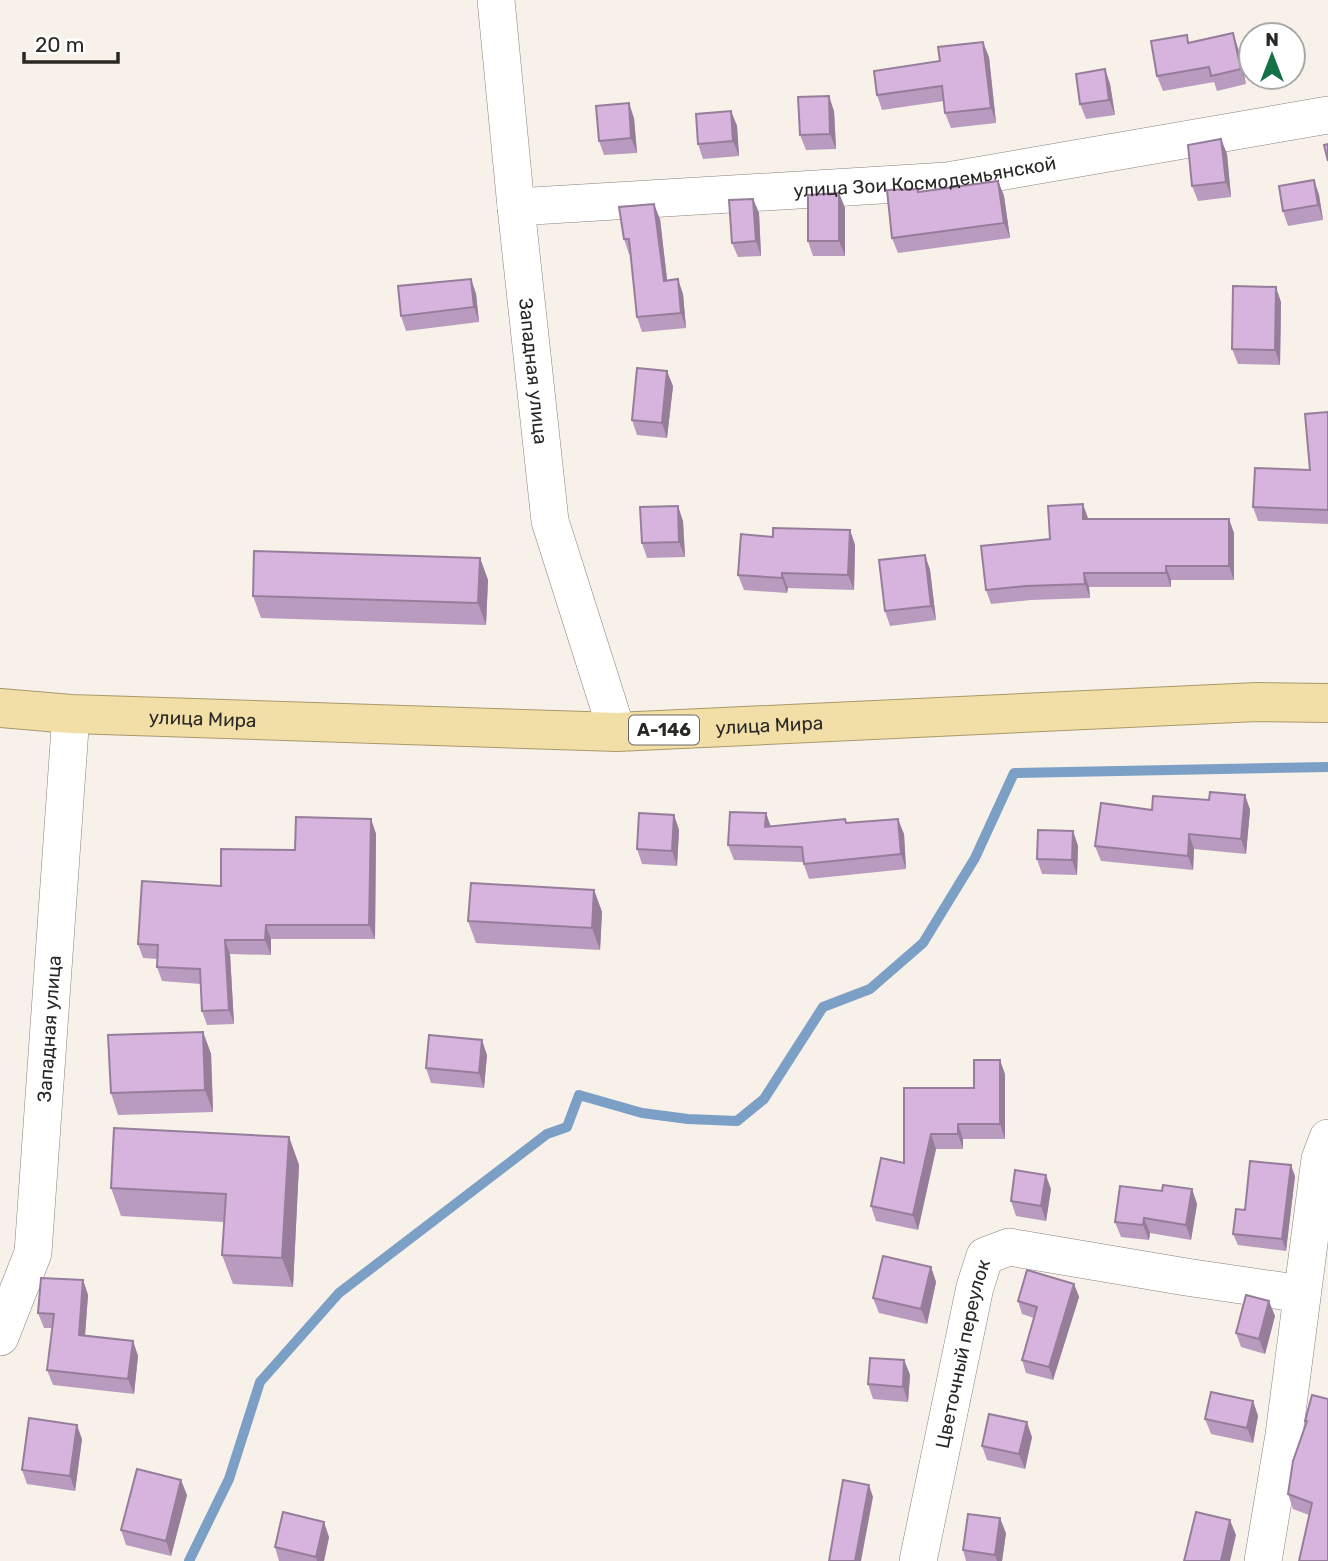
<svg xmlns="http://www.w3.org/2000/svg" width="1328" height="1561" font-family="Rubik,sans-serif">
<rect width="100%" height="100%" fill="#f7f1ea"/>
<g fill="none" stroke-linecap="round" stroke-linejoin="round">
<!-- stream -->
<polyline stroke="#7c9fc5" stroke-width="10" points="189,1561 229,1479 260,1382 339,1293 547,1134 567,1127 579,1095 642,1113 688,1119 737,1121 764,1099 823,1007 870,989 923,943 975,858 1014,773 1328,767"/>
<!-- minor casing -->
<g stroke="#88827c" stroke-width="38">
<g id="minor">
<path id="s1" d="M496 0 516 207 550 521 617 732"/>
<path id="s2" d="M516 207 947 181 1328 115"/>
<path id="s3" d="M0 1337 33 1253 71 714"/>
<path id="s4" d="M918 1561 975 1287 985 1256 1009 1247 1186 1277 1302 1294"/>
<polyline points="1263,1561 1284,1435 1320,1159 1328,1138"/>
</g>
</g>
<!-- trunk casing -->
<g stroke="#aa986b" stroke-width="40">
<g id="trunk">
<path id="s5" d="M0 708 71 714 617 732 1257 702 1328 703"/>
</g>
</g>
<!-- minor -->
<use href="#minor" stroke="#fff" stroke-width="37"/>
<!-- trunk -->
<use href="#trunk" stroke="#f2dea7" stroke-width="38"/>
</g>
<!-- wall -->
<g fill="#b89bbf">
<polygon points="1189,43 1238,48 1246,84 1217,91 1214,82 1163,91 1157,76"/>
<polygon points="989,57 996,123 951,128 945,113 944,101 882,110 877,95"/>
<polygon points="1105,69 1110,84 1115,115 1086,119 1080,104"/>
<polygon points="731,111 737,126 739,156 703,159 698,144"/>
<polygon points="834,111 836,149 806,150 800,135"/>
<polygon points="634,118 637,153 604,155 599,141"/>
<polygon points="1221,139 1227,154 1231,197 1198,201 1192,186"/>
<polygon points="1314,180 1319,195 1323,220 1288,226 1283,211"/>
<polygon points="998,181 1004,196 1010,238 898,253 892,238 918,189 919,192"/>
<polygon points="839,193 845,208 845,256 813,256 808,241"/>
<polygon points="753,199 759,213 761,256 738,257 732,243"/>
<polygon points="660,219 667,280 683,294 686,328 642,332 637,317 631,254 629,254 624,239"/>
<polygon points="471,279 476,294 479,322 406,331 401,316"/>
<polygon points="1281,302 1280,365 1238,364 1232,349"/>
<polygon points="673,386 667,438 637,435 632,420"/>
<polygon points="1328,412 1328,524 1258,521 1253,507 1310,470"/>
<polygon points="1088,519 1234,533 1234,580 1171,580 1171,587 1089,587 1090,598 1031,600 991,604 986,590 1050,539"/>
<polygon points="683,521 685,557 647,558 642,543"/>
<polygon points="850,530 855,545 854,590 788,588 787,593 744,590 738,575 773,537"/>
<polygon points="925,555 930,570 936,620 890,626 885,611"/>
<polygon points="480,558 488,580 486,625 261,618 253,596"/>
<polygon points="1245,795 1250,810 1246,854 1194,849 1193,870 1101,861 1095,846 1152,810"/>
<polygon points="766,813 771,827 845,819 847,823 904,834 906,869 809,879 803,862 734,860 728,845"/>
<polygon points="674,815 679,830 677,866 642,864 637,849"/>
<polygon points="371,819 376,834 375,939 271,939 271,955 230,954 234,1024 207,1025 202,1011 201,984 162,981 157,967 158,959 143,958 138,944 221,886 295,850"/>
<polygon points="1073,831 1078,846 1077,875 1042,874 1037,859"/>
<polygon points="594,890 602,912 600,950 476,943 468,921"/>
<polygon points="203,1032 211,1054 213,1112 118,1115 111,1093"/>
<polygon points="487,1055 484,1088 431,1083 426,1068"/>
<polygon points="1005,1074 1005,1139 963,1139 963,1149 936,1149 918,1230 876,1221 871,1206 904,1163 974,1088"/>
<polygon points="289,1137 299,1165 293,1287 233,1284 222,1255 224,1222 121,1216 111,1188"/>
<polygon points="1295,1176 1286,1251 1238,1245 1233,1234 1245,1210"/>
<polygon points="1051,1189 1046,1221 1016,1216 1011,1201"/>
<polygon points="1192,1189 1197,1204 1191,1240 1150,1233 1149,1240 1121,1237 1115,1222 1162,1191"/>
<polygon points="931,1267 936,1282 927,1324 879,1313 873,1298"/>
<polygon points="83,1280 88,1295 85,1335 133,1341 138,1356 134,1394 53,1385 47,1370 52,1328 44,1328 38,1313"/>
<polygon points="1074,1284 1079,1297 1053,1380 1026,1373 1022,1360 1034,1318 1022,1314 1018,1301"/>
<polygon points="1275,1316 1265,1354 1241,1347 1236,1333"/>
<polygon points="904,1360 910,1375 908,1402 873,1399 868,1384"/>
<polygon points="1312,1395 1328,1561 1309,1515 1293,1509 1288,1494 1306,1424 1305,1421"/>
<polygon points="1253,1401 1258,1416 1253,1443 1211,1434 1205,1419"/>
<polygon points="1032,1437 1025,1469 987,1460 982,1446"/>
<polygon points="82,1439 75,1491 27,1484 22,1470"/>
<polygon points="187,1495 171,1556 126,1545 121,1530"/>
<polygon points="1006,1533 1002,1561 966,1561 963,1550"/>
<polygon points="329,1537 324,1561 279,1561 275,1547"/>
</g>
<!-- shaded-wall -->
<g fill="#967e9b">
<polygon points="1233,33 1238,48 1246,84 1241,69"/>
<polygon points="983,42 989,57 996,123 991,108"/>
<polygon points="1105,69 1110,84 1115,115 1109,100"/>
<polygon points="829,96 834,111 836,149 830,134"/>
<polygon points="629,103 634,118 637,153 631,138"/>
<polygon points="731,111 737,126 739,156 733,141"/>
<polygon points="1221,139 1227,154 1231,197 1226,182"/>
<polygon points="1314,180 1319,195 1323,220 1318,205"/>
<polygon points="998,181 1004,196 1010,238 1004,223"/>
<polygon points="839,193 845,208 845,256 839,241"/>
<polygon points="753,199 759,213 761,256 756,241"/>
<polygon points="654,204 660,219 669,296 664,281"/>
<polygon points="471,279 476,294 479,322 474,307"/>
<polygon points="678,279 683,294 686,328 681,313"/>
<polygon points="1276,287 1281,302 1280,365 1275,350"/>
<polygon points="667,371 673,386 667,438 662,423"/>
<polygon points="1083,504 1088,518 1089,533 1083,519"/>
<polygon points="678,506 683,521 685,557 679,542"/>
<polygon points="1229,519 1234,533 1234,580 1229,566"/>
<polygon points="850,530 855,545 854,590 848,575"/>
<polygon points="925,555 930,570 936,620 931,606"/>
<polygon points="480,558 488,580 486,625 478,603"/>
<polygon points="1166,566 1171,580 1171,587 1166,573"/>
<polygon points="782,573 788,588 787,593 782,578"/>
<polygon points="1084,573 1089,587 1090,598 1085,584"/>
<polygon points="1245,795 1250,810 1246,854 1241,839"/>
<polygon points="766,813 771,828 765,827"/>
<polygon points="674,815 679,830 677,866 672,851"/>
<polygon points="371,819 376,834 375,939 369,925"/>
<polygon points="898,819 904,834 906,869 901,854"/>
<polygon points="1073,831 1078,846 1077,875 1072,860"/>
<polygon points="1189,834 1194,849 1193,870 1188,856"/>
<polygon points="594,890 602,912 600,950 592,928"/>
<polygon points="266,925 271,939 271,955 265,940"/>
<polygon points="225,940 230,954 234,1024 229,1010"/>
<polygon points="203,1032 211,1054 213,1112 205,1090"/>
<polygon points="482,1040 487,1055 484,1088 479,1073"/>
<polygon points="1000,1060 1005,1074 1005,1139 1000,1124"/>
<polygon points="958,1124 963,1139 963,1149 958,1134"/>
<polygon points="931,1134 936,1149 918,1230 913,1215"/>
<polygon points="289,1137 299,1165 293,1287 282,1258"/>
<polygon points="1291,1165 1295,1176 1286,1251 1282,1239"/>
<polygon points="1046,1175 1051,1189 1046,1221 1041,1206"/>
<polygon points="1192,1189 1197,1204 1191,1240 1186,1225"/>
<polygon points="1144,1218 1150,1233 1149,1240 1143,1225"/>
<polygon points="931,1267 936,1282 927,1324 921,1309"/>
<polygon points="83,1280 88,1295 84,1349 79,1335"/>
<polygon points="1074,1284 1079,1297 1053,1380 1049,1367"/>
<polygon points="1269,1301 1275,1316 1265,1354 1259,1339"/>
<polygon points="133,1341 138,1356 134,1394 128,1379"/>
<polygon points="904,1360 910,1375 908,1402 903,1387"/>
<polygon points="1253,1401 1258,1416 1253,1443 1247,1428"/>
<polygon points="1027,1422 1032,1437 1025,1469 1019,1454"/>
<polygon points="77,1425 82,1439 75,1491 70,1476"/>
<polygon points="181,1480 187,1495 171,1556 166,1541"/>
<polygon points="869,1485 873,1497 861,1561 855,1561"/>
<polygon points="1000,1518 1006,1533 1002,1561 997,1561 995,1555"/>
<polygon points="1230,1520 1236,1535 1230,1561 1221,1561"/>
<polygon points="324,1522 329,1537 324,1561 317,1561 316,1557"/>
</g>
<!-- building -->
<g fill="#d6b4de" stroke="#967e9b" stroke-width="2">
<polygon points="1233,33 1241,69 1211,76 1209,67 1157,76 1151,41 1187,35 1188,43"/>
<polygon points="983,42 991,108 945,113 942,86 877,95 874,71 940,61 938,47"/>
<polygon points="1105,69 1109,100 1080,104 1076,74"/>
<polygon points="829,96 830,134 800,135 798,97"/>
<polygon points="629,103 631,138 599,141 596,106"/>
<polygon points="731,111 733,141 698,144 696,114"/>
<polygon points="1221,139 1226,182 1192,186 1188,145"/>
<polygon points="1328,144 1328,161 1324,145"/>
<polygon points="1314,180 1318,205 1283,211 1279,186"/>
<polygon points="998,181 1004,223 892,238 887,190 918,189 918,192"/>
<polygon points="839,193 839,241 808,241 808,195"/>
<polygon points="753,199 756,241 732,243 729,200"/>
<polygon points="654,204 664,281 678,279 681,313 637,317 629,239 624,239 619,207"/>
<polygon points="471,279 474,307 401,316 398,286"/>
<polygon points="1233,286 1276,287 1275,350 1232,349"/>
<polygon points="637,368 667,371 662,423 632,420"/>
<polygon points="1328,412 1328,510 1253,507 1255,468 1310,470 1305,414"/>
<polygon points="1083,504 1083,519 1229,519 1229,566 1166,566 1166,573 1084,573 1085,584 1026,586 986,590 981,546 1050,539 1048,506"/>
<polygon points="678,506 679,542 642,543 640,507"/>
<polygon points="773,528 850,530 848,575 782,573 782,578 738,575 741,534 773,537"/>
<polygon points="254,551 480,558 478,603 253,596"/>
<polygon points="925,555 931,606 885,611 879,560"/>
<polygon points="1210,792 1245,795 1241,839 1189,834 1188,856 1095,846 1101,803 1152,810 1153,796 1209,800"/>
<polygon points="730,812 766,813 765,827 845,819 846,823 898,819 901,854 804,864 802,847 728,845"/>
<polygon points="639,813 674,815 672,851 637,849"/>
<polygon points="296,817 371,819 369,925 266,925 265,940 225,940 229,1010 202,1011 200,969 157,967 158,945 138,944 142,881 221,886 221,849 295,850"/>
<polygon points="1038,830 1073,831 1072,860 1037,859"/>
<polygon points="471,883 594,890 592,928 468,921"/>
<polygon points="203,1032 205,1090 111,1093 108,1035"/>
<polygon points="429,1035 482,1040 479,1073 426,1068"/>
<polygon points="974,1060 1000,1060 1000,1124 958,1124 958,1134 931,1134 913,1215 871,1206 881,1158 904,1163 904,1088 974,1088"/>
<polygon points="114,1128 289,1137 282,1258 222,1255 226,1194 111,1188"/>
<polygon points="1250,1161 1291,1165 1282,1239 1233,1234 1236,1209 1245,1210"/>
<polygon points="1015,1170 1046,1175 1041,1206 1011,1201"/>
<polygon points="1163,1185 1192,1189 1186,1225 1144,1218 1143,1225 1115,1222 1120,1186 1162,1191"/>
<polygon points="883,1256 931,1267 921,1309 873,1298"/>
<polygon points="1027,1270 1074,1284 1049,1367 1022,1360 1037,1307 1018,1301"/>
<polygon points="41,1278 83,1280 79,1335 133,1341 128,1379 47,1370 54,1314 38,1313"/>
<polygon points="1246,1295 1269,1301 1259,1339 1236,1333"/>
<polygon points="870,1358 904,1360 903,1387 868,1384"/>
<polygon points="1211,1392 1253,1401 1247,1428 1205,1419"/>
<polygon points="1312,1395 1328,1399 1328,1561 1299,1561 1312,1503 1288,1494 1293,1461 1307,1421 1305,1421"/>
<polygon points="989,1414 1027,1422 1019,1454 982,1446"/>
<polygon points="29,1418 77,1425 70,1476 22,1470"/>
<polygon points="137,1469 181,1480 166,1541 121,1530"/>
<polygon points="843,1480 869,1485 855,1561 829,1561"/>
<polygon points="283,1512 324,1522 316,1557 275,1547"/>
<polygon points="1196,1512 1230,1520 1221,1561 1184,1561"/>
<polygon points="968,1514 1000,1518 995,1555 963,1550"/>
</g>
<g text-anchor="middle" stroke-width="5" stroke-linejoin="round" paint-order="stroke">
<!-- shield labels -->
<rect fill="#fff" stroke="#6a6866" stroke-width="2" x="629" y="715.5" width="70" height="29" rx="5"/>
<g font-size="18" font-weight="bold" fill="#2a2825">
<text x="664" y="736">А-146</text>
</g>
<!-- street labels -->
<g font-size="19" fill="#2a2825" stroke="#fff">
<text dy="7" stroke="none"><textPath href="#s2" startOffset="410">улица Зои Космодемьянской</textPath></text>
<text dy="7" stroke="none"><textPath href="#s1" startOffset="373">Западная улица</textPath></text>
<text dy="7" stroke="none"><textPath href="#s5" startOffset="203">улица Мира</textPath></text>
<text dy="7" stroke="none"><textPath href="#s5" startOffset="770">улица Мира</textPath></text>
<text dy="7" stroke="none"><textPath href="#s3" startOffset="315">Западная улица</textPath></text>
<text dy="7" stroke="none"><textPath href="#s4" startOffset="212">Цветочный переулок</textPath></text>
</g>
</g>
<!-- north arrow -->
<g transform="translate(1272 56)"><circle r="33" fill="#ffffff" stroke="#aaa9a8" stroke-width="2"/>
<path d="M0-5L12 26L0 18L-12 26Z" fill="#157247"/>
<text y="-10" font-size="19" font-weight="bold" text-anchor="middle" fill="#2a2825">N</text>
</g>
<!-- scale -->
<path d="M24 52v10h94v-10" fill="none" stroke="#2a2825" stroke-width="3.5"/>
<text x="35" y="52" font-size="21" fill="#2a2825" stroke="#ffffff" stroke-width="5" paint-order="stroke">20 m</text>
</svg>
